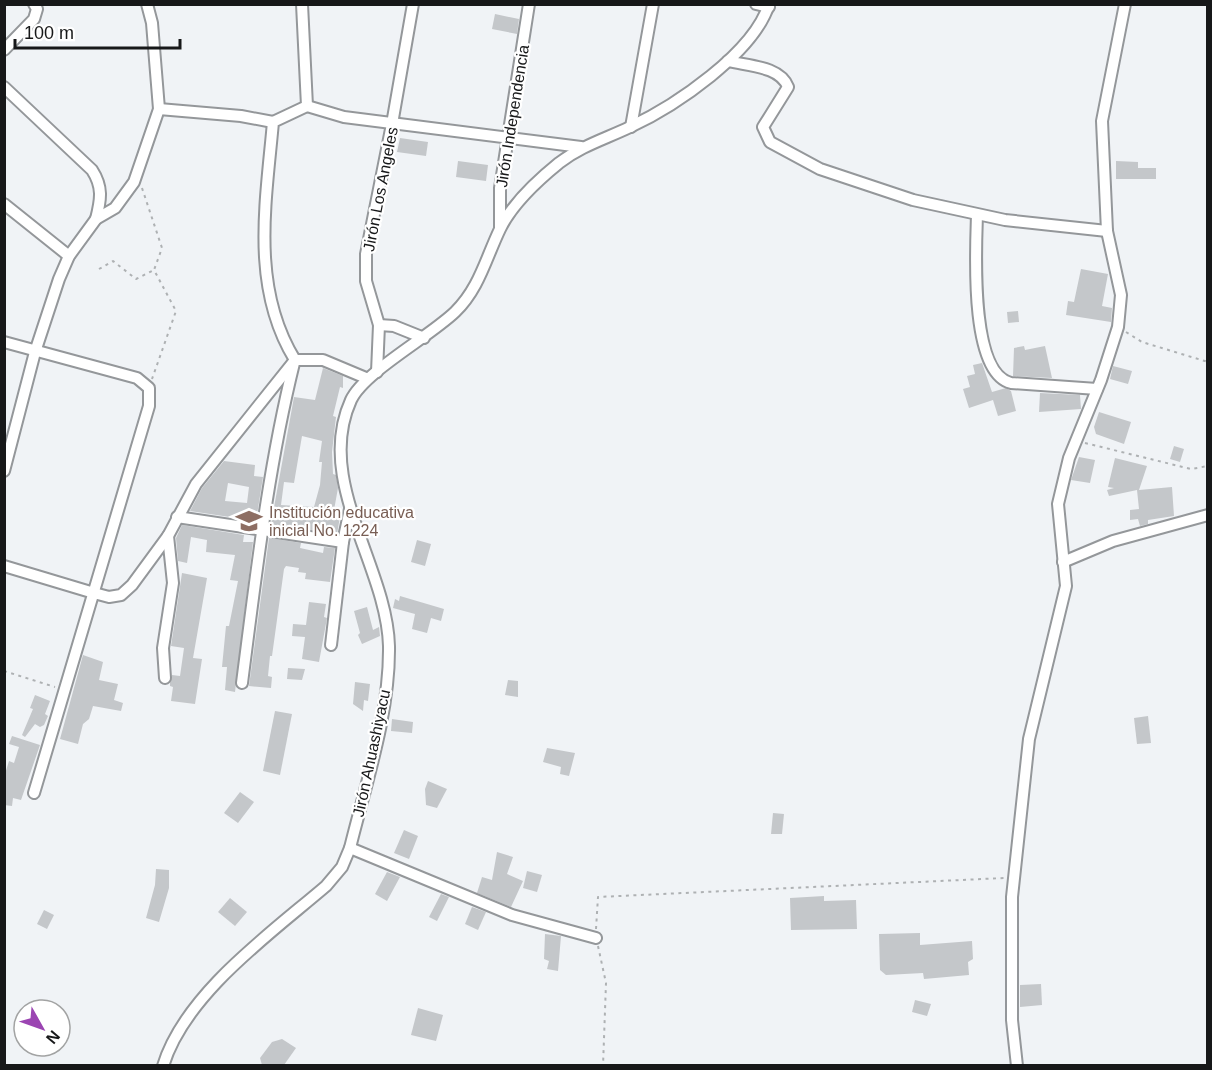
<svg xmlns="http://www.w3.org/2000/svg" width="1212" height="1070" font-family="Helvetica,sans-serif">
<rect width="100%" height="100%" fill="#f0f3f6"/>
<!-- building -->
<g fill="#c4c7ca" fill-rule="evenodd">
<polygon points="495,14 519,19 517,34 492,29"/>
<polygon points="400,138 428,142 426,156 397,152"/>
<polygon points="458,161 488,165 486,181 456,177"/>
<polygon points="1116,161 1138,162 1138,168 1156,168 1156,179 1116,179"/>
<polygon points="1081,269 1108,274 1102,306 1112,308 1111,322 1066,315 1068,301 1074,302"/>
<polygon points="1018,311 1019,322 1008,323 1007,312"/>
<polygon points="1024,346 1025,350 1045,346 1052,378 1013,376 1014,348"/>
<polygon points="982,363 992,392 1006,388 1011,391 1016,411 998,416 993,400 969,408 963,389 970,387 967,376 975,374 973,365"/>
<polygon points="1113,366 1132,371 1128,384 1110,379"/>
<path d="M323 368 343 376V388L340 387 333 416 336 417 332 452 333 474 336 475 338 488 334 510 341 511 337 534 271 524 294 397 315 400ZM302 436 322 441 319 462H322L320 485 314 507 281 505 284 482 294 483Z"/>
<polygon points="1040,393 1080,395 1081,409 1039,412"/>
<polygon points="1099,412 1131,422 1124,444 1096,434 1094,427"/>
<polygon points="1174,446 1184,449 1180,462 1170,459"/>
<polygon points="1079,457 1095,460 1090,483 1071,480"/>
<polygon points="1115,458 1147,466 1139,490 1172,487 1174,516 1148,520 1148,524 1140,526 1138,519 1130,520 1130,510 1139,509 1137,490 1109,496 1107,490 1114,488 1108,487"/>
<path d="M224 461 255 465 254 476 263 477 256 521 190 511 202 488ZM228 483 249 487 247 503 225 501Z"/>
<polygon points="182,525 244,535 243,542 253,542 235,692 225,690 227,667 222,667 226,626 229,626 238,581 230,580 235,555 206,552 207,540 191,537 187,563 178,561 176,538"/>
<polygon points="269,538 301,543 300,548 323,553 324,547 335,548 330,582 305,579 306,573 298,572 299,568 286,566 284,569 272,656 270,656 268,676 272,677 271,688 249,686"/>
<polygon points="417,540 431,544 425,566 411,562"/>
<polygon points="182,573 207,578 193,658 202,659 195,704 171,701 173,687 170,686 170,683 172,675 180,676 184,648 171,646"/>
<polygon points="400,596 444,609 441,621 431,618 427,633 412,629 415,614 393,608 395,599 399,601"/>
<polygon points="309,602 326,604 324,617 327,618 319,662 302,659 305,637 292,636 293,624 306,625"/>
<polygon points="367,607 373,630 379,627 380,636 362,644 358,635 360,633 354,611"/>
<polygon points="83,655 103,662 99,680 118,684 114,700 123,703 121,711 93,706 89,719 83,724 78,744 60,739"/>
<polygon points="288,668 305,669 302,680 287,679"/>
<polygon points="508,680 518,681 518,697 505,695"/>
<polygon points="355,682 370,684 368,701 364,700 363,711 353,704"/>
<polygon points="35,695 50,701 45,714 48,716 44,725 40,727 35,724 25,737 22,735 33,709 30,708"/>
<polygon points="275,711 292,714 280,775 263,771"/>
<polygon points="1148,716 1151,743 1137,744 1134,718"/>
<polygon points="392,719 413,722 412,733 391,731"/>
<polygon points="12,736 40,745 21,800 13,798 12,806 4,805 4,777 9,761 14,763 19,747 9,744"/>
<polygon points="547,748 575,753 569,776 560,774 561,767 543,762"/>
<polygon points="428,781 447,789 437,808 426,805 425,789"/>
<polygon points="240,792 254,802 238,823 224,813"/>
<polygon points="773,813 784,814 782,834 771,834"/>
<polygon points="404,830 418,836 409,859 394,853"/>
<polygon points="497,852 513,857 507,874 523,881 511,907 477,893 482,877 492,880"/>
<polygon points="156,869 169,870 169,888 159,922 146,918 155,885"/>
<polygon points="527,871 542,875 537,892 523,888"/>
<polygon points="387,872 400,877 387,901 375,894"/>
<polygon points="441,894 449,897 437,921 429,917"/>
<polygon points="824,896 824,901 856,900 857,929 791,930 790,898"/>
<polygon points="230,898 247,912 235,926 218,912"/>
<polygon points="472,907 486,912 478,930 465,924"/>
<polygon points="44,910 54,915 47,929 37,924"/>
<polygon points="920,933 920,945 972,941 973,959 968,962 969,975 924,979 923,973 886,975 880,970 879,934"/>
<polygon points="545,934 561,936 558,971 547,969 549,961 544,959"/>
<polygon points="1041,984 1042,1005 1020,1007 1020,985"/>
<polygon points="915,1000 931,1004 927,1016 912,1012"/>
<polygon points="418,1008 443,1015 436,1041 411,1035"/>
<polygon points="282,1039 296,1048 284,1065 262,1065 260,1058 272,1042"/>
</g>
<g fill="none" stroke-linecap="round" stroke-linejoin="round">
<!-- minor casing -->
<g stroke="#94979a" stroke-width="14">
<g id="minor">
<polyline points="756,4 769,7"/>
<polyline points="4,50 34,19 37,9 34,4"/>
<path d="M728 61C748 66 780 66 788 87L763 127 770 142 820 169 913 200 1005 220 1107 231"/>
<path d="M4 87 92 170C103 187 101 199 96 219"/>
<polyline points="307,106 344,117 581,147"/>
<polyline points="159,109 241,116 273,122"/>
<polyline points="631,127 653,4"/>
<polyline points="4,204 69,256"/>
<path d="M977 215C976 249 969 373 1011 383L1097 389"/>
<polyline points="500,227 500,188 529,4"/>
<polyline points="379,325 394,326 424,338"/>
<polyline points="4,342 137,378 149,388 149,406 34,793"/>
<path d="M295 360C250 287 266 202 273 122L307 106 302 4"/>
<polyline points="295,360 323,360 366,378"/>
<polyline points="377,372 379,325 366,281 366,254 392,124 413,4"/>
<polyline points="4,471 35,352 59,279 69,256 96,219 115,208 134,182 159,109 152,23 147,4"/>
<polyline points="177,517 343,542 350,509"/>
<polyline points="1063,562 1113,541 1208,515"/>
<polyline points="4,566 94,593 109,597 121,595 132,585 168,536 196,484 295,360"/>
<polyline points="331,645 343,542"/>
<polyline points="165,678 163,648 173,583 168,536"/>
<path d="M242 683C256 575 268 468 294 363"/>
<polyline points="350,848 512,915 596,938"/>
<path d="M163 1066C185 994 270 934 326 886L342 867 350 848C366 783 390 713 389 646 387 566 314 481 351 400 364 372 429 337 455 312 479 289 486 258 500 229 512 204 538 180 559 163 581 146 605 139 630 127 675 106 754 53 769 4"/>
<polyline points="1017,1066 1012,1020 1012,897 1029,739 1066,586 1058,504 1069,458 1101,380 1118,327 1121,295 1107,231 1102,121 1125,4"/>
</g>
</g>
<!-- path -->
<g stroke="#aeb1b3" stroke-width="2" stroke-dasharray="3 4.5" stroke-linecap="butt">
<polyline points="142,188 162,248 154,270 176,311 152,379"/>
<polyline points="99,269 113,261 136,279 154,270"/>
<polyline points="1126,332 1142,342 1208,362"/>
<polyline points="1085,443 1191,469 1208,466"/>
<polyline points="4,671 55,687"/>
<polyline points="596,929 598,897 1004,878"/>
<polyline points="598,946 606,983 603,1066"/>
</g>
<!-- minor -->
<use href="#minor" stroke="#fff" stroke-width="10"/>
</g>
<!-- icons -->
<defs>
<g id="school-bare" transform="scale(2.07)"><path d="M0-5L7-2L0 1L-7-2ZM-4 1L0 2.5L4 1V4Q0 6-4 4Z" fill="#8d6e63" stroke="#fff" stroke-width="2.5" paint-order="stroke"/></g>
</defs>
<g fill-rule="evenodd">
<use href="#school-bare" x="249" y="521"/>
</g>
<g text-anchor="middle" stroke-width="4.5" stroke-linejoin="round" paint-order="stroke">
<!-- street labels -->
<g font-size="16" fill="#171819" stroke="#fff">
<text transform="translate(512 116) rotate(-81)" y="6">Jirón Independencia</text>
<text transform="translate(380 189) rotate(-79)" y="6">Jirón Los Angeles</text>
<text transform="translate(371 753) rotate(-78)" y="6">Jirón Ahuashiyacu</text>
</g>
<!-- education labels -->
<g font-size="16" fill="#785e54" stroke="#fff" text-anchor="start">
<text x="269" y="518">Institución educativa<tspan x="269" dy="18">inicial No. 1224</tspan></text>
</g>
</g>
<!-- border -->
<rect width="1212" height="1070" fill="none" stroke="#171819" stroke-width="12"/>
<!-- north arrow -->
<g transform="translate(42 1028) rotate(130)"><circle r="28" fill="#ffffff" stroke="#a2a3a3" stroke-width="1.5"/>
<path d="M0-4.5L10 22L0 15L-10 22Z" fill="#9b45b2"/>
<text y="-9" font-size="16" font-weight="bold" text-anchor="middle" fill="#171819">N</text>
</g>
<!-- scale -->
<path d="M15 39v9h165v-9" fill="none" stroke="#171819" stroke-width="3"/>
<text x="24" y="39" font-size="18" fill="#171819" stroke="#ffffff" stroke-width="4.5" paint-order="stroke">100 m</text>
</svg>
